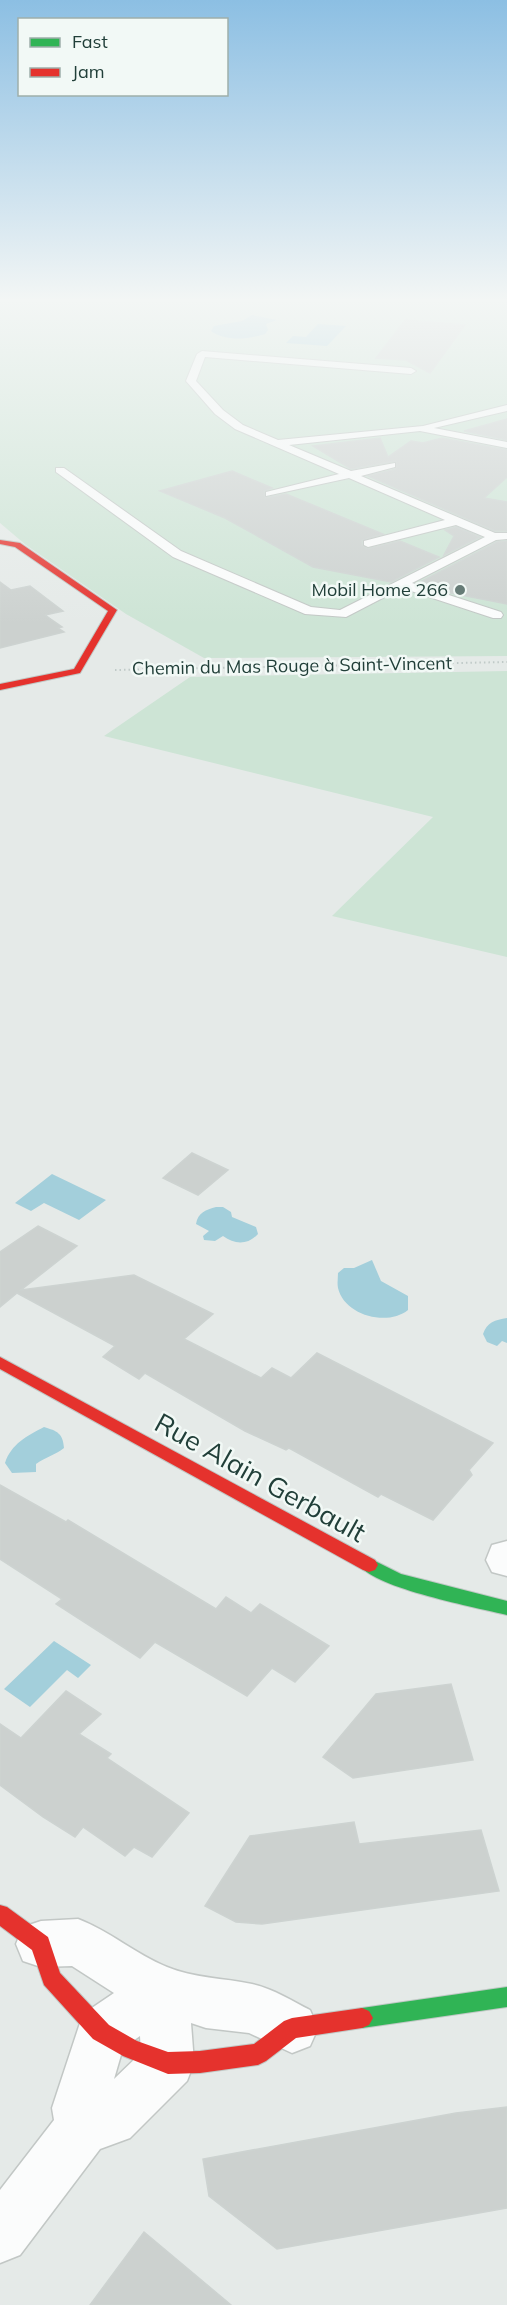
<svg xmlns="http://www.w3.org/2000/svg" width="507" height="2305" font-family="Mulish,sans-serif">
<rect width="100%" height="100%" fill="#e5eae8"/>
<!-- green -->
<g fill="#cde4d5">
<polygon points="0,302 507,302 507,656 204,658 126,614 26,545 0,523"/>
<polygon points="507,671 507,957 332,916 433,817 104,736 190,677"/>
</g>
<!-- water -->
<g fill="#a3cfdb">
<path d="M252 315 277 320 266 324 268 330 265 334C249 339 226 342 211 331L214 326 242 321Z"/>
<polygon points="318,324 346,326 327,346 286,343 293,336 306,337"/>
<polygon points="52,1174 106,1200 79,1220 44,1203 31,1211 15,1203"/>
<path d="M216 1207H223L231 1212 232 1217 256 1227 258 1234C248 1245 235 1245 223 1236L215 1241 204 1240 203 1236 209 1231 196 1224C198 1212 206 1210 216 1207Z"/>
<path d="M372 1260 381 1281 408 1296V1310C387 1327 344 1315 338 1288 337 1283 338 1278 338 1273L344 1268H354Z"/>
<path d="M507 1318V1343L502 1341 497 1346 487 1342 483 1334C487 1322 495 1320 507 1318Z"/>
<path d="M44 1427C57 1431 63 1433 64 1448 55 1455 46 1457 36 1464V1472L12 1473 5 1463C11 1444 27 1436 44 1427Z"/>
<polygon points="54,1641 91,1665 78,1678 67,1670 30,1707 4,1689"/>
</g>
<!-- building -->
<g fill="#ccd1cf" stroke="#cdd3d1" stroke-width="1.5">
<polygon points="405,320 465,325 430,373 406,360 376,358"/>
<polygon points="507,419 507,440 464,431"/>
<polygon points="380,438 388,457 411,441 423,443 442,438 507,450 507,477 484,498 507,502 507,531 495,531 368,476 396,469 396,461 351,469 313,446"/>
<polygon points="232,471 272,488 264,491 265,498 286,494 383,534 362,540 362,545 367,549 400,541 439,557 391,582 313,567 225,518 160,491"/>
<polygon points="456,527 480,537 444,555 454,536 445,530"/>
<polygon points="507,541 507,604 451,593 418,583 497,542"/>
<polygon points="0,582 11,590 30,586 63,611 45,615 62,627 58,628 64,632 0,648"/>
<polygon points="192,1153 228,1170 198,1195 163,1178"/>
<polygon points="38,1226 77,1246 21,1290 134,1275 213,1314 184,1339 261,1378 272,1368 291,1378 317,1353 493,1443 469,1470 472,1475 433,1520 381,1494 378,1497 289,1448 286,1450 245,1431 145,1373 139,1379 103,1357 115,1346 17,1293 0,1307 0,1252"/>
<polygon points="0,1485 66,1522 68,1520 216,1609 226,1597 251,1613 260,1604 329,1646 295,1682 272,1668 247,1696 155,1642 140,1658 56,1604 62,1599 0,1559"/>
<polygon points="451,1684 473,1760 353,1778 323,1757 376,1694"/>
<polygon points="66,1691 101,1714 79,1734 111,1754 107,1758 189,1813 152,1857 134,1847 125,1856 83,1827 75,1837 43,1817 0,1785 0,1724 21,1738"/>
<polygon points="354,1822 359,1844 481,1830 499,1891 262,1924 236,1922 205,1906 250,1836"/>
<polygon points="507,2107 507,2208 277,2249 209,2196 203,2159 456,2113"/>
<polygon points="144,2232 231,2305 90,2305"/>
</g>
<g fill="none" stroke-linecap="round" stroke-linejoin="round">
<!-- lane casing -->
<g stroke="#c2c7c5" stroke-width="2">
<polygon id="lane" points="202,351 411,368 416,371 411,374 205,357 196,381 223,410 243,425 278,440 423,426 507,405 507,411 434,428 507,442 507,448 420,431 289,445 351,471 395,463 395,467 361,476 495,533 507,533 507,539 496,540 412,583 501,612 503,615 501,618 493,618 402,588 346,617 305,614 173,557 56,472 56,468 64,468 181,551 311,607 340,610 485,537 456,525 368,547 364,545 364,541 445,520 349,478 266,496 266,492 339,474 235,429 215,414 186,381 197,354"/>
</g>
<!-- street casing -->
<g stroke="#c2c7c5" stroke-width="3">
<g id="street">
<polygon points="507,1541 507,1576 492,1572 486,1560 492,1545"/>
<path d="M78 1919C110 1931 135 1954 167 1967 194 1978 223 1978 252 1984 272 1988 292 2001 310 2010L318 2028 310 2046 292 2053 249 2033 206 2028 191 2023 194 2063 187 2081 130 2138 100 2149 20 2255 0 2263V2190L54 2120 52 2108 83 2014 114 1993 72 1966 41 1967 23 1961 16 1944 23 1927 41 1921ZM140 2036 141 2053 114 2079 123 2048Z"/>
</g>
</g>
<!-- fast casing -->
<g stroke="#c0c8c5" stroke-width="2">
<g id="fast">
<path d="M369 1558 401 1574 507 1601V1615C479 1608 373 1588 360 1565L363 1560Z"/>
<polygon points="507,1987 507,2007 362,2028 355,2025 351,2018 355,2011 362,2008"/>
</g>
</g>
<!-- jam casing -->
<g stroke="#c0c8c5" stroke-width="2">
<g id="jam">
<polygon points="0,540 20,543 117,610 80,673 0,690 0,684 74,669 108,611 15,547 0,544"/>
<polygon points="0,1357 375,1560 378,1565 375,1570 369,1572 363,1570 0,1369"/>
<polygon points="0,1905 7,1907 48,1937 60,1973 109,2025 137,2041 168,2052 200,2051 254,2044 284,2021 292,2018 362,2008 369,2011 373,2018 369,2025 362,2028 296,2038 266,2061 258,2065 200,2073 168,2074 123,2056 93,2039 44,1985 32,1950 0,1926"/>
</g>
</g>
<!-- path -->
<polyline stroke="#c0cac8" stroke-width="2" stroke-dasharray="1.5 3" stroke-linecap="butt" points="115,670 507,662"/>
<!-- lane -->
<use href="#lane" fill="#fbfcfc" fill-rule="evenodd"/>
<!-- street -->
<use href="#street" fill="#fbfcfc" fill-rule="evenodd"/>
<!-- fast -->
<use href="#fast" fill="#30b455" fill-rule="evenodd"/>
<!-- jam -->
<use href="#jam" fill="#e5322d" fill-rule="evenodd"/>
</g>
<!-- sky -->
<linearGradient id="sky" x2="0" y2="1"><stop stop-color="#8cbfe3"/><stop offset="0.48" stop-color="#f3f6f5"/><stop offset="1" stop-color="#f3f6f5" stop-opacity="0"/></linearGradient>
<rect width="507" height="625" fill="url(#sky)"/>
<!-- markers -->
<circle fill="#667b76" stroke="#f2f9f6" stroke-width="2" cx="460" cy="590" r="6"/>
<g text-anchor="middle" stroke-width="5" stroke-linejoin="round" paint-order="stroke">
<!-- far-poi labels -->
<g font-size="18" fill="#213f39" stroke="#f2f9f6" text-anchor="end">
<text x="448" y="596">Mobil Home 266</text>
</g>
<!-- far-street labels -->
<g font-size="18" fill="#213f39" stroke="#f2f9f6">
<text transform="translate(292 666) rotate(-1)" y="6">Chemin du Mas Rouge à Saint-Vincent</text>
</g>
<!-- near-street labels -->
<g font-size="27" fill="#213f39" stroke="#f2f9f6">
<text transform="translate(260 1478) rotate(29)" y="9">Rue Alain Gerbault</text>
</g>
</g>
<!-- legend -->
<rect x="18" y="18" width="210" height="78" fill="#f2f9f6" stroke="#9eafaa" stroke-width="1.5"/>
<rect x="30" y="38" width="30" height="9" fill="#30b455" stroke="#9eafaa" stroke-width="1.5"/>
<text x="72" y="48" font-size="18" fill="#213f39">Fast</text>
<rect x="30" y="68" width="30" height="9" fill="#e5322d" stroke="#9eafaa" stroke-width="1.5"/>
<text x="72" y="78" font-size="18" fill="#213f39">Jam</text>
</svg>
